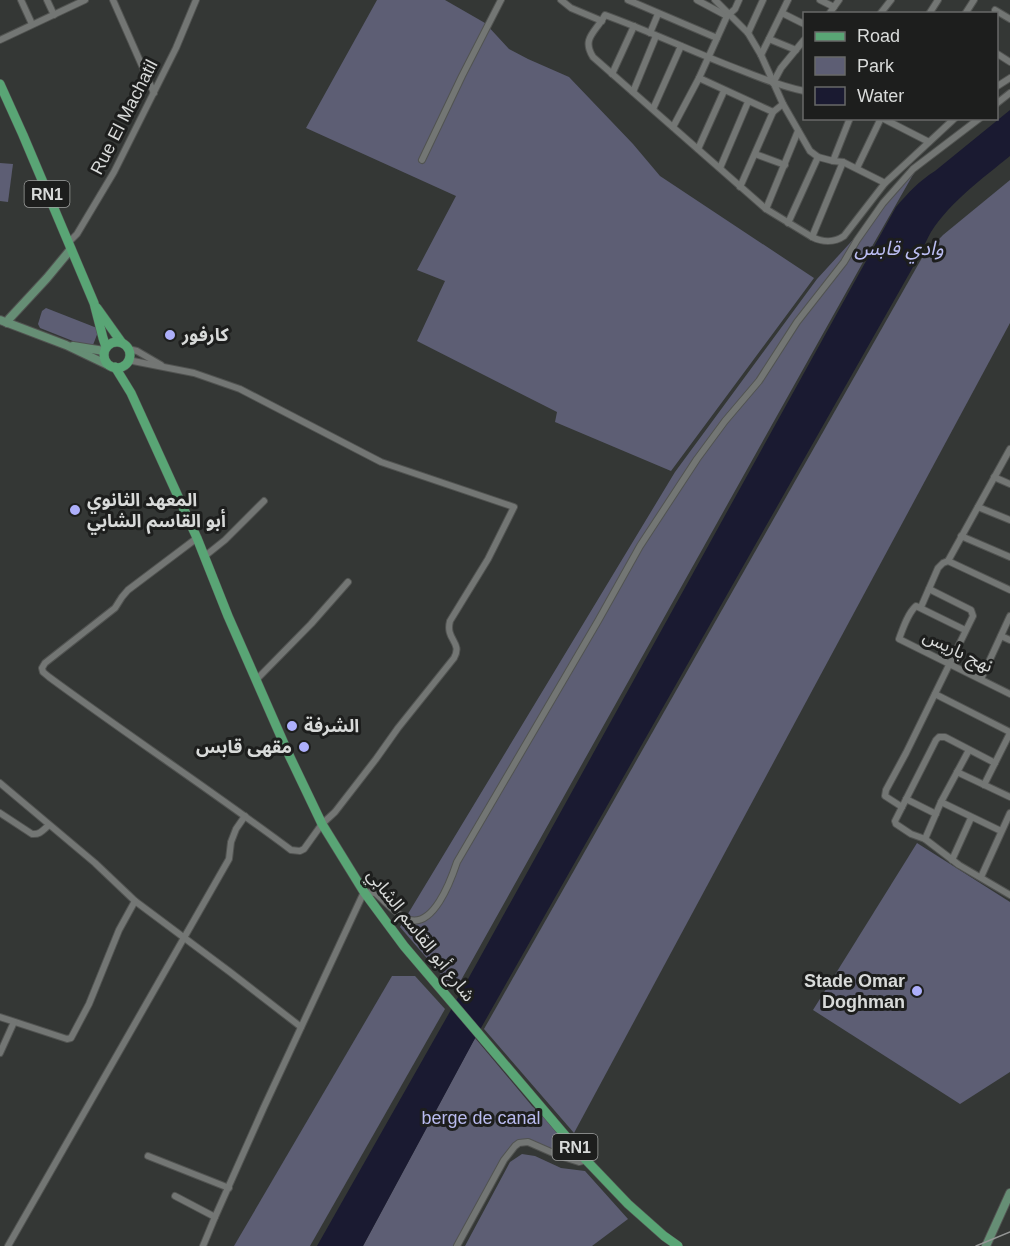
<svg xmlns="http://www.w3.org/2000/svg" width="1010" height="1246" font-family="Arial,'Noto Sans Arabic',sans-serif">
<rect width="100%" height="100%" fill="#343735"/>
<!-- green -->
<g fill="#5d5e74">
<polygon points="377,0 445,0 485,23 509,49 528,59 569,77 633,144 660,176 814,278 671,471 555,422 557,412 417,341 445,281 417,270 456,196 306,128"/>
<polygon points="0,163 13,164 8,202 0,201"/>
<polygon points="914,173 862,264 455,991 400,927 675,472 817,279"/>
<polygon points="1010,180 1010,323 574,1133 484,1029 923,256 943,235"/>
<polygon points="46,308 97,328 98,332 93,345 88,347 40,328 38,324 42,311"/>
<polygon points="917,843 1010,902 1010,1072 960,1104 813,1010"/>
<polygon points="392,976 415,976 445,1009 310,1246 234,1246"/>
<polygon points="475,1038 532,1106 574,1146 560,1156 528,1142 515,1146 456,1246 363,1246"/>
<polygon points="522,1154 535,1156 561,1168 585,1171 628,1219 592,1246 465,1246 510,1162"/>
</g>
<!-- water -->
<path fill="#1a1a31" d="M1010 110V156C982 179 951 201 931 232 927 239 924 246 921 253L473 1042 363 1246H317L452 1008 896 207C908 193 919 181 935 171Z"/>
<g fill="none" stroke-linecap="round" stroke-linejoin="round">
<!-- street casing -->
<g stroke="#515351" stroke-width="8">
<g id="street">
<polyline points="21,0 32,24"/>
<polyline points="47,0 54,15"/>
<polyline points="113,0 154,93"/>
<polyline points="561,0 571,8 602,21"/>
<polyline points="628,0 717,38"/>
<polyline points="697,0 727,16"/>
<polyline points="715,0 748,33 761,55 783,104 810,151 818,157 833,161 843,162 885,183"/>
<polyline points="820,0 834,7"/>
<polyline points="995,10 1010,19"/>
<polyline points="782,13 804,24"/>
<polyline points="829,14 839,0"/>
<polyline points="880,14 891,0"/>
<polyline points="929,14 938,0"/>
<polyline points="965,14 974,0"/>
<polyline points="650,33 658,14"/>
<polyline points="748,33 763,0"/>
<polyline points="769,39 796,50"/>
<polyline points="0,40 85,0"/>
<polyline points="996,53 1010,62"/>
<polyline points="761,55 788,0"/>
<polyline points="612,74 634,26"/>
<polyline points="699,78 773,112 783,104"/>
<polyline points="773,83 781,68 804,40"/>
<polyline points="996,87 1010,78"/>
<path d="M804 91C783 87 763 79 743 71 697 54 652 32 605 15 596 32 581 38 593 57L766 209 812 237C822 242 834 243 844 236L885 183 955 118"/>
<polyline points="633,92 656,36"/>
<polyline points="996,104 1010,93"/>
<polyline points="653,109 681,46"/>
<polyline points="882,118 929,142"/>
<polyline points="673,127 699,78 727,16 735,9 739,0"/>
<polyline points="698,149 724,91"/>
<polyline points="755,154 785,165"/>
<polyline points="422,160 462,76 501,0"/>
<polyline points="833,161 850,118"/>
<polyline points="720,168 748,102"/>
<polyline points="857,168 881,118"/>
<polyline points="740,187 773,112"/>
<polyline points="766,209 798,131"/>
<polyline points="788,223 818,157"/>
<polyline points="812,237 843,162"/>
<polyline points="68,243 77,234 114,172 176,48 196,0"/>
<polyline points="128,349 137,351 161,365"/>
<path d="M128 360 194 373 240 389 381 462 514 507 488 559 450 621C445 640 463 642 454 658L398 728 376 759 335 812 322 824 304 849 300 851 291 850C212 791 129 736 49 677L43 672 42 668 45 663 115 608 122 597 128 590 197 538"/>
<polyline points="994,477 1010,484"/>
<polyline points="978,507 1010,520"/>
<polyline points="961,536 1010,557"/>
<polyline points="205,556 225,540 264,501"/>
<polyline points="948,561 1010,590"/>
<polyline points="921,607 938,568 943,563 948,561 1010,449"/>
<path d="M965 630 916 606C908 613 903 628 899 639L1010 694"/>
<polyline points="1001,636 1010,640"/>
<polyline points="257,679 311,624 348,582"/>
<polyline points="981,679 1010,616"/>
<polyline points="935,694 1010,732"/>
<polyline points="995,763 945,737 939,737 936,740 895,821 896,824 911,834 925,839 959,865 1010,895"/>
<polyline points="957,772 1010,797"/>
<polyline points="0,783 95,863 135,901 230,972 301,1027"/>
<polyline points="984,785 1010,733"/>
<polyline points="906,799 936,814"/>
<polyline points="941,802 1001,831"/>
<polyline points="902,807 885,796 886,790 906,753 973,616 971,610 929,589"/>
<path d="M0 813 32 834C40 835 43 830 49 825"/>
<polyline points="925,839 941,802 969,750"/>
<polyline points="952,860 971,818"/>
<polyline points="981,877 1010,813"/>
<polyline points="0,1017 67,1039 71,1038 89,1004 119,930 135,901"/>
<polyline points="0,1053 14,1022"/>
<polyline points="148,1156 229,1188"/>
<polyline points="175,1196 215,1217"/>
<polyline points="8,1246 229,859 231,842 236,829 245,816"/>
<path d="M203 1246 215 1217 264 1107 364 892 375 893C385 901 395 914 407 919 433 930 451 880 457 862L598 621 640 546 697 459 725 421 759 381 797 322 844 262 857 240 883 203 913 169 980 118"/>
<polyline points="457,1246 504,1160 515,1146 519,1143 528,1142 560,1156 579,1162 586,1160"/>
</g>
</g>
<!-- secondary casing -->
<g stroke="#515351" stroke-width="10">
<g id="secondary">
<polyline points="0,320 66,345 110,366"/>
<polyline points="7,323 9,319 47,278 71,249"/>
<polyline points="73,346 104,351"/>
<polyline points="986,1246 1010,1193"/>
</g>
</g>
<!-- primary casing -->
<g stroke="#515351" stroke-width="10">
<g id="primary">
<polyline points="0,84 23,135 94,303 103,338 106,347"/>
<polyline points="97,308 122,343"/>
<circle cx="117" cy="355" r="13"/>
<polyline points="115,367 131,393 197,538 228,616 289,755 322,824 364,892 404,946 586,1160 628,1204 664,1236 678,1246"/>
</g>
</g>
<!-- street -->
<use href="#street" stroke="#737674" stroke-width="6"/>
<!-- secondary -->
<use href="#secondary" stroke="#668e75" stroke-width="8"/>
<!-- primary -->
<use href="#primary" stroke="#59a575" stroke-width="9"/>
<!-- rail -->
<polyline stroke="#949695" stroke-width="1.5" points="976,1246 1010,1232"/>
</g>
<!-- markers -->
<g fill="#adaffb" stroke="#1d1e1d" stroke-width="2">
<circle cx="170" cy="335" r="6"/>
<circle cx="75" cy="510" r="6"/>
<circle cx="292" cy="726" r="6"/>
<circle cx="304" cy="747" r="6"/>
<circle cx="917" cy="991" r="6"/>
</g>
<g text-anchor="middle" stroke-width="6" stroke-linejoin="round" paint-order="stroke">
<!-- shield labels -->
<g fill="#1d1e1d" stroke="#a0a2a1" stroke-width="1.5">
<rect x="24.5" y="181" width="45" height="26" rx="4.5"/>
<rect x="552.5" y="1134" width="45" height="26" rx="4.5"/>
</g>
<g font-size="16" font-weight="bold" fill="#d8dad9">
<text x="47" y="200">RN1</text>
<text x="575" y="1153">RN1</text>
</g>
<!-- street labels -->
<g font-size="18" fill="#d8dad9" stroke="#1d1e1d">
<text transform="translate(124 117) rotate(-63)" y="6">Rue El Machatil</text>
<text transform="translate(958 651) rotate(26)" y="6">نهج باريس</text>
<text transform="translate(421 935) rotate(52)" y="6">شارع أبو القاسم الشابي</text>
</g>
<!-- poi labels -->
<g font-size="18" font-weight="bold" fill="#d8dad9" stroke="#1d1e1d" text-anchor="start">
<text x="182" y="341">كارفور</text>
<text x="87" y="506">المعهد الثانوي<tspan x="87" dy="21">أبو القاسم الشابي</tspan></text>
<text x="304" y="732">الشرفة</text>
<text x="292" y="753" text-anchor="end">مقهى قابس</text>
<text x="905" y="987" text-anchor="end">Stade Omar<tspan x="905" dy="21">Doghman</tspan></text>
</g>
<!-- park labels -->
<g font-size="18" fill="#b9bbef" stroke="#1d1e1d">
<text x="481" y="1124">berge de canal</text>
</g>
<!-- water labels -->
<g font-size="20" font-style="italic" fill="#bcbef3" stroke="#1d1e1d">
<text x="899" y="255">وادي قابس</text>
</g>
</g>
<!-- legend -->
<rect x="803" y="12" width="195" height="108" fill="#1d1e1d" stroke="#686968" stroke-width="1.5"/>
<rect x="815" y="32" width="30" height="9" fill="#59a575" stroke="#686968" stroke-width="1.5"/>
<text x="857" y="42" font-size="18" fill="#d8dad9">Road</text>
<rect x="815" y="57" width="30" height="18" fill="#5d5e74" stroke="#686968" stroke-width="1.5"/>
<text x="857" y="72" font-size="18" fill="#d8dad9">Park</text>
<rect x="815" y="87" width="30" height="18" fill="#1a1a31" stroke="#686968" stroke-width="1.5"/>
<text x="857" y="102" font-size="18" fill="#d8dad9">Water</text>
</svg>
